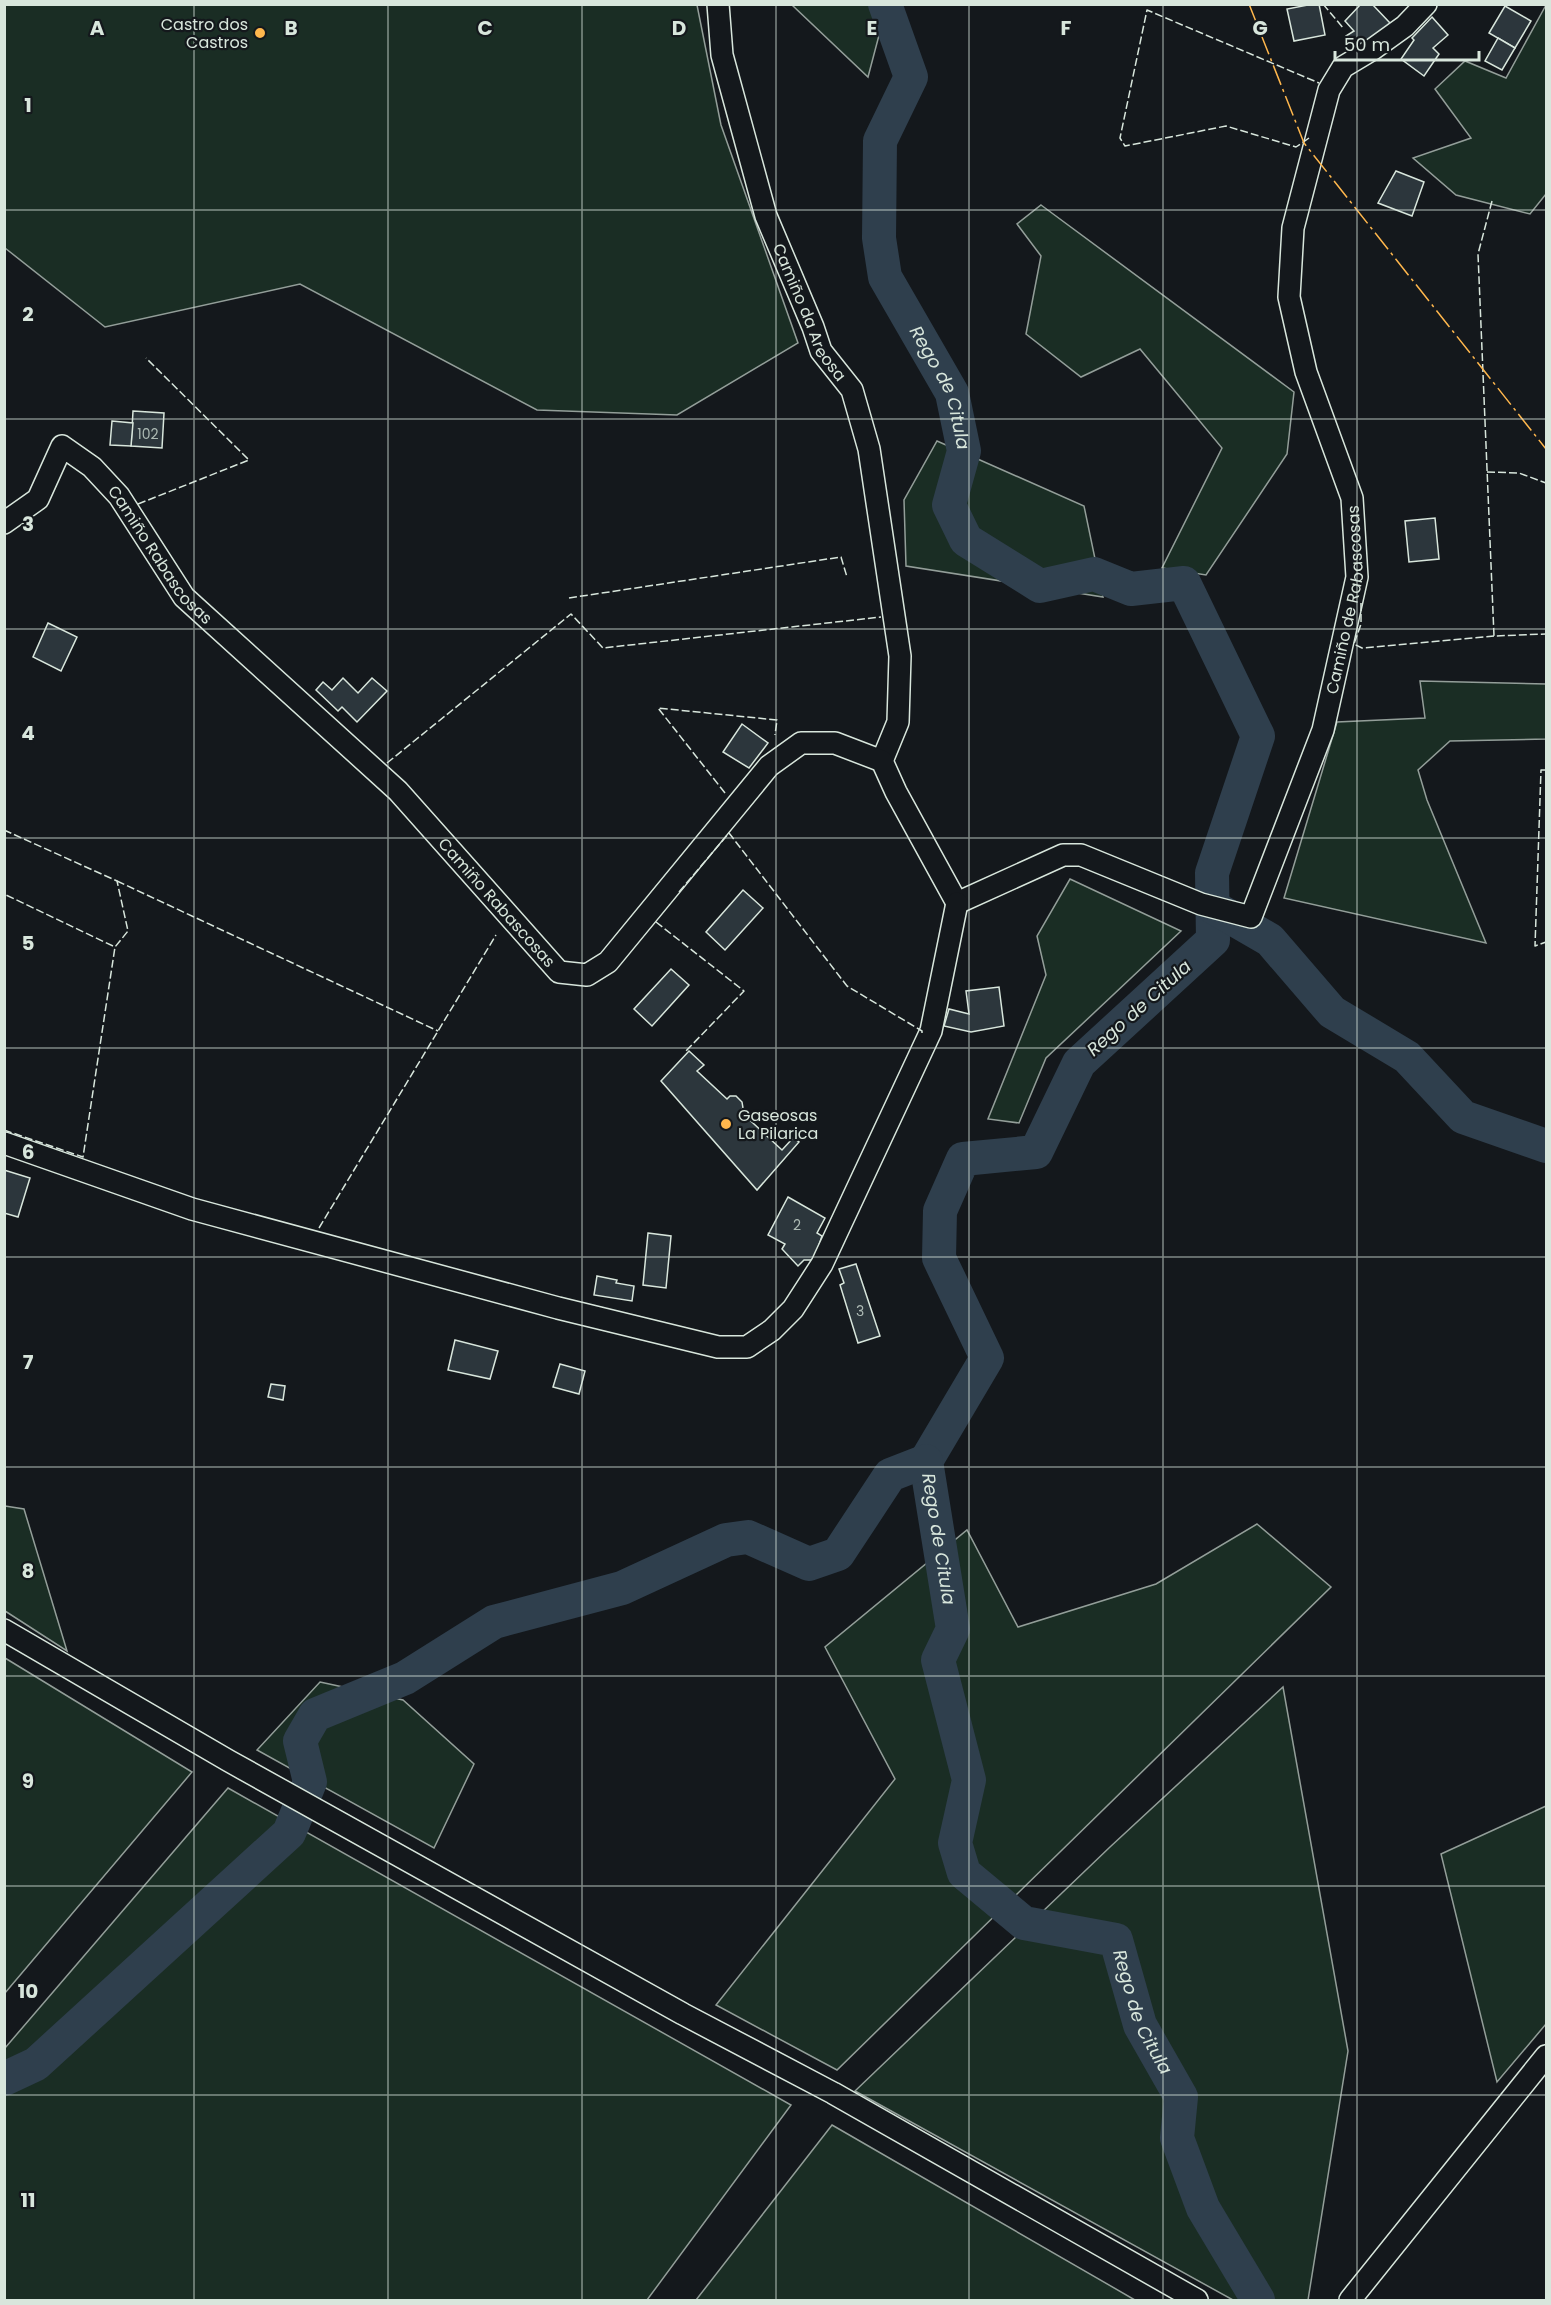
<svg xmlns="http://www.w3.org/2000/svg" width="1551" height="2305" font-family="Poppins,sans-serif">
<rect width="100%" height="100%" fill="#14181c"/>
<!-- green -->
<g fill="#1a2d24" stroke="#939e99" stroke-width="1.5">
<polygon points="4,5 697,5 721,125 798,343 677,415 537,410 300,284 105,327 5,248"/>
<polygon points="792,5 887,5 868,77"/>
<polygon points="1546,5 1546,194 1530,214 1456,195 1413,158 1471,138 1435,89 1465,61 1506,78"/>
<polygon points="1041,205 1294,392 1287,454 1206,575 1162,568 1222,448 1140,349 1081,377 1026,334 1041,256 1017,224"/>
<polygon points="937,441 1084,506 1103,597 906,566 904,500"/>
<polygon points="1420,681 1546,684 1546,739 1450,741 1418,770 1427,800 1486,943 1284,898 1337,722 1425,718"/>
<polygon points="1070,879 1181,931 1046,1058 1019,1123 988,1119 1046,975 1037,936"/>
<polygon points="5,1506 24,1509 67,1651 5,1611"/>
<polygon points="1257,1524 1331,1587 837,2070 716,2005 895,1779 825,1647 967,1530 1018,1627 1156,1584"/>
<polygon points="5,1658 192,1772 5,1993"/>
<polygon points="320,1682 403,1700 474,1764 434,1848 257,1750"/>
<polygon points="1283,1687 1348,2051 1308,2300 1233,2300 855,2091 1110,1847"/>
<polygon points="228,1788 791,2105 647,2300 5,2300 5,2048"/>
<polygon points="1546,1806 1546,2024 1497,2082 1441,1854"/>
<polygon points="832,2125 1135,2300 696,2300"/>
</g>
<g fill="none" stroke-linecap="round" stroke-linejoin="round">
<!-- river -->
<g stroke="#2f3f4d" stroke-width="34">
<path id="s1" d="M885 4 911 77 880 141 879 238 885 277 952 393 964 451 949 505 966 540 1040 586 1094 574 1131 589 1184 583 1258 736 1212 873 1213 940 1079 1063 1036 1152 963 1159 940 1211 939 1258 987 1358 926 1461 953 1629 938 1660 969 1780 955 1843 964 1873 1024 1923 1116 1940 1140 2025 1181 2097 1177 2138 1203 2208 1258 2300"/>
<polyline points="1213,907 1270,940 1332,1012 1407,1057 1463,1117 1546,1146"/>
<polyline points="4,2079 36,2064 289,1833 310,1782 300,1741 315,1715 405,1678 494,1622 622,1588 726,1540 748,1537 809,1564 838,1554 890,1475 926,1461"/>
</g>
</g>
<!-- building -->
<g fill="#2c363c" stroke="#d8e6dc" stroke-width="1.5">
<polygon points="1313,4 1319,4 1325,35 1294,41 1287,9"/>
<polygon points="1361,4 1372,4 1390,23 1389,29 1375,40 1355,47 1346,36 1354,31 1345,21"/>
<polygon points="1505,6 1531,21 1515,48 1489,33"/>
<polygon points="1432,17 1448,35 1433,48 1439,54 1424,76 1401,59 1414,40 1412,38"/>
<polygon points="1498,38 1515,48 1502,70 1485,61"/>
<polygon points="1396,171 1424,182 1412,216 1378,203"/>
<polygon points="133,411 164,413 162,448 131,446"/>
<polygon points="112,421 133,423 131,446 110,445"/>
<polygon points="1435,518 1439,559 1409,562 1405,521"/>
<polygon points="48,623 77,637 61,671 33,657"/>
<polygon points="343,678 358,693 372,678 387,691 357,722 342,707 338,711 316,690 323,682 332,690"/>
<polygon points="742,724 768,743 749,768 723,752"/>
<polygon points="743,890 763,908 725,950 706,932"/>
<polygon points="671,969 689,985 652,1026 634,1009"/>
<polygon points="999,987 1004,1026 971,1032 944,1026 949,1009 969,1014 966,991"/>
<polygon points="689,1051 704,1065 697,1071 727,1099 730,1096 736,1096 742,1102 743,1108 740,1111 782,1150 793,1138 799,1142 757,1190 661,1081"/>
<polygon points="4,1170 30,1178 18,1217 4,1213"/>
<polygon points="788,1197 825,1218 817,1233 822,1236 814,1260 804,1260 798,1266 782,1249 785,1244 768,1235"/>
<polygon points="648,1233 671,1236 666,1288 643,1285"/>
<polygon points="856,1264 880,1336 858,1343 840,1285 844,1283 839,1269"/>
<polygon points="597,1276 617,1280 616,1283 634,1286 632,1301 594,1295"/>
<polygon points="455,1340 498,1351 490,1379 448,1370"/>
<polygon points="560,1364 585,1371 579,1394 553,1387"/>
<polygon points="271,1384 285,1386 283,1400 268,1397"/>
</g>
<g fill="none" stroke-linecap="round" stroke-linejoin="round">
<!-- minor casing -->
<g stroke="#d8e6dc" stroke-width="24">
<g id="minor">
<path id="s2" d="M718 4 722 55 766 216 813 327 821 351 852 390 869 449 900 656 898 722 882 761"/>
<path id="s3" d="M4 523 38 499 62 446 92 467 119 496 184 597 398 791 559 972 587 975 608 962 769 766 801 743H835L882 761 896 792 957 903 1063 855H1081L1201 904 1251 917 1323 730 1357 577 1352 498 1306 372 1289 297 1293 228 1329 90 1343 67 1373 49 1405 26 1426 4"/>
<polyline points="4,1143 192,1209 558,1308 718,1347 747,1347 772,1330 793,1309 822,1264 931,1031 957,903"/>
<polyline points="4,1630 229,1761 683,2014 833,2093 1197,2300"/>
<polyline points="1350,2300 1546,2056"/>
</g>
</g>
<!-- minor -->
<use href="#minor" stroke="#14181c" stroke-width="21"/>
<!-- fence -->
<g stroke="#d8e6dc" stroke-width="1.5" stroke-dasharray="8 3" stroke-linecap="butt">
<polyline points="1323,4 1344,29"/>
<polyline points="1309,138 1296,147 1226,126 1125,146 1120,138 1147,10 1319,83"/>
<polyline points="1492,201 1478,254 1494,636 1546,634"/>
<polyline points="1487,472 1519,473 1546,483"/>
<polyline points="138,504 249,460 146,358"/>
<polyline points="569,598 841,557 847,577"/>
<polyline points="1361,603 1361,624 1354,644 1362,648 1494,636"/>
<polyline points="387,763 571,614 603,648 881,617"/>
<polyline points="1546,770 1541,770 1535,946 1546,942"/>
<polyline points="725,793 658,708 777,720 775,735"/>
<polyline points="4,830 117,881 128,931 115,947 4,894"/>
<polyline points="117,881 438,1031"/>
<polyline points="679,892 729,833 847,986 922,1031 922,1033"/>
<polyline points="656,922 744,991 685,1052"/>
<polyline points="4,1130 83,1157 115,947"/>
<polyline points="319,1228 496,935"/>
</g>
<!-- power -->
<polyline stroke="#ffb74d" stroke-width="1.5" stroke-dasharray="21 4.5 3 4.5" stroke-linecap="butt" points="1249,4 1304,143 1546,449"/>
</g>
<!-- grid -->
<path fill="none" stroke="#d8e6dc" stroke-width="1.5" stroke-opacity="0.55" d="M194 4V2300M388 4V2300M582 4V2300M776 4V2300M969 4V2300M1163 4V2300M1357 4V2300M4 210H1546M4 419H1546M4 629H1546M4 838H1546M4 1048H1546M4 1257H1546M4 1467H1546M4 1676H1546M4 1886H1546M4 2095H1546"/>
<!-- markers -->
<g fill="#ffb74d" stroke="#14181c" stroke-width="2">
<circle cx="260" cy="33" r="6"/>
<circle cx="726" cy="1124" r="6"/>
</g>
<g text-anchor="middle" stroke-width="4.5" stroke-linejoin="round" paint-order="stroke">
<!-- number labels -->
<g font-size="14" fill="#adbab4">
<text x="148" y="439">102</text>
<text x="797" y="1230">2</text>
<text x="860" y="1316">3</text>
</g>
<!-- poi labels -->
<g font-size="16" fill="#d8e6dc" stroke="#14181c" text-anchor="end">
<text x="248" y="30">Castro dos<tspan x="248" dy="18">Castros</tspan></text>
<text x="738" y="1121" text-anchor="start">Gaseosas<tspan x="738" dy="18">La Pilarica</tspan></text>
</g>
<!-- street labels -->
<g font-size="16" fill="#d8e6dc" stroke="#14181c">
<text dy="6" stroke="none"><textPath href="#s2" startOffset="324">Camiño da Areosa</textPath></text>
<text dy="6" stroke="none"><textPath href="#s3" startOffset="248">Camiño Rabascosas</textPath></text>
<text dy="6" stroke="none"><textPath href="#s3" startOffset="2067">Camiño de Rabascosas</textPath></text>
<text dy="6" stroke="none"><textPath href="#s3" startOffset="734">Camiño Rabascosas</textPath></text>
</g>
<!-- water labels -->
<g font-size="18" font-style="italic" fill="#d8e6dc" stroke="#14181c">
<text dy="6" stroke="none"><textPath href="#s1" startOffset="410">Rego de Citula</textPath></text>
<text transform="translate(1139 1008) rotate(-42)" y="6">Rego de Citula</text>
<text dy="6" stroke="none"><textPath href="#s1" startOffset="1958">Rego de Citula</textPath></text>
<text dy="6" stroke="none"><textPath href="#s1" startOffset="2552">Rego de Citula</textPath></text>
</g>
</g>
<g font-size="20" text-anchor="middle" font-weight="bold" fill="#d8e6dc" stroke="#14181c" stroke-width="4.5" stroke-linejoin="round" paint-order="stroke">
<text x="97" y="35">A</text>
<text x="291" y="35">B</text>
<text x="485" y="35">C</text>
<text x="679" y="35">D</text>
<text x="872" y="35">E</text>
<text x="1066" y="35">F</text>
<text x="1260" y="35">G</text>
<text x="28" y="112">1</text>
<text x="28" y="321">2</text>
<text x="28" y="531">3</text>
<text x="28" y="740">4</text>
<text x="28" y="950">5</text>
<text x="28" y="1159">6</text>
<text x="28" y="1369">7</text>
<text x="28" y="1578">8</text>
<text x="28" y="1788">9</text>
<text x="28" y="1998">10</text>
<text x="28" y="2207">11</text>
</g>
<!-- border -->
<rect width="1551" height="2305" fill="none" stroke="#d8e6dc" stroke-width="12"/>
<!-- scale -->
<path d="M1335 51v9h144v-9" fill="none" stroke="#d8e6dc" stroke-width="3"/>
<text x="1344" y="51" font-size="18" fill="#d8e6dc" stroke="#14181c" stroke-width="4.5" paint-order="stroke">50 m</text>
</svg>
